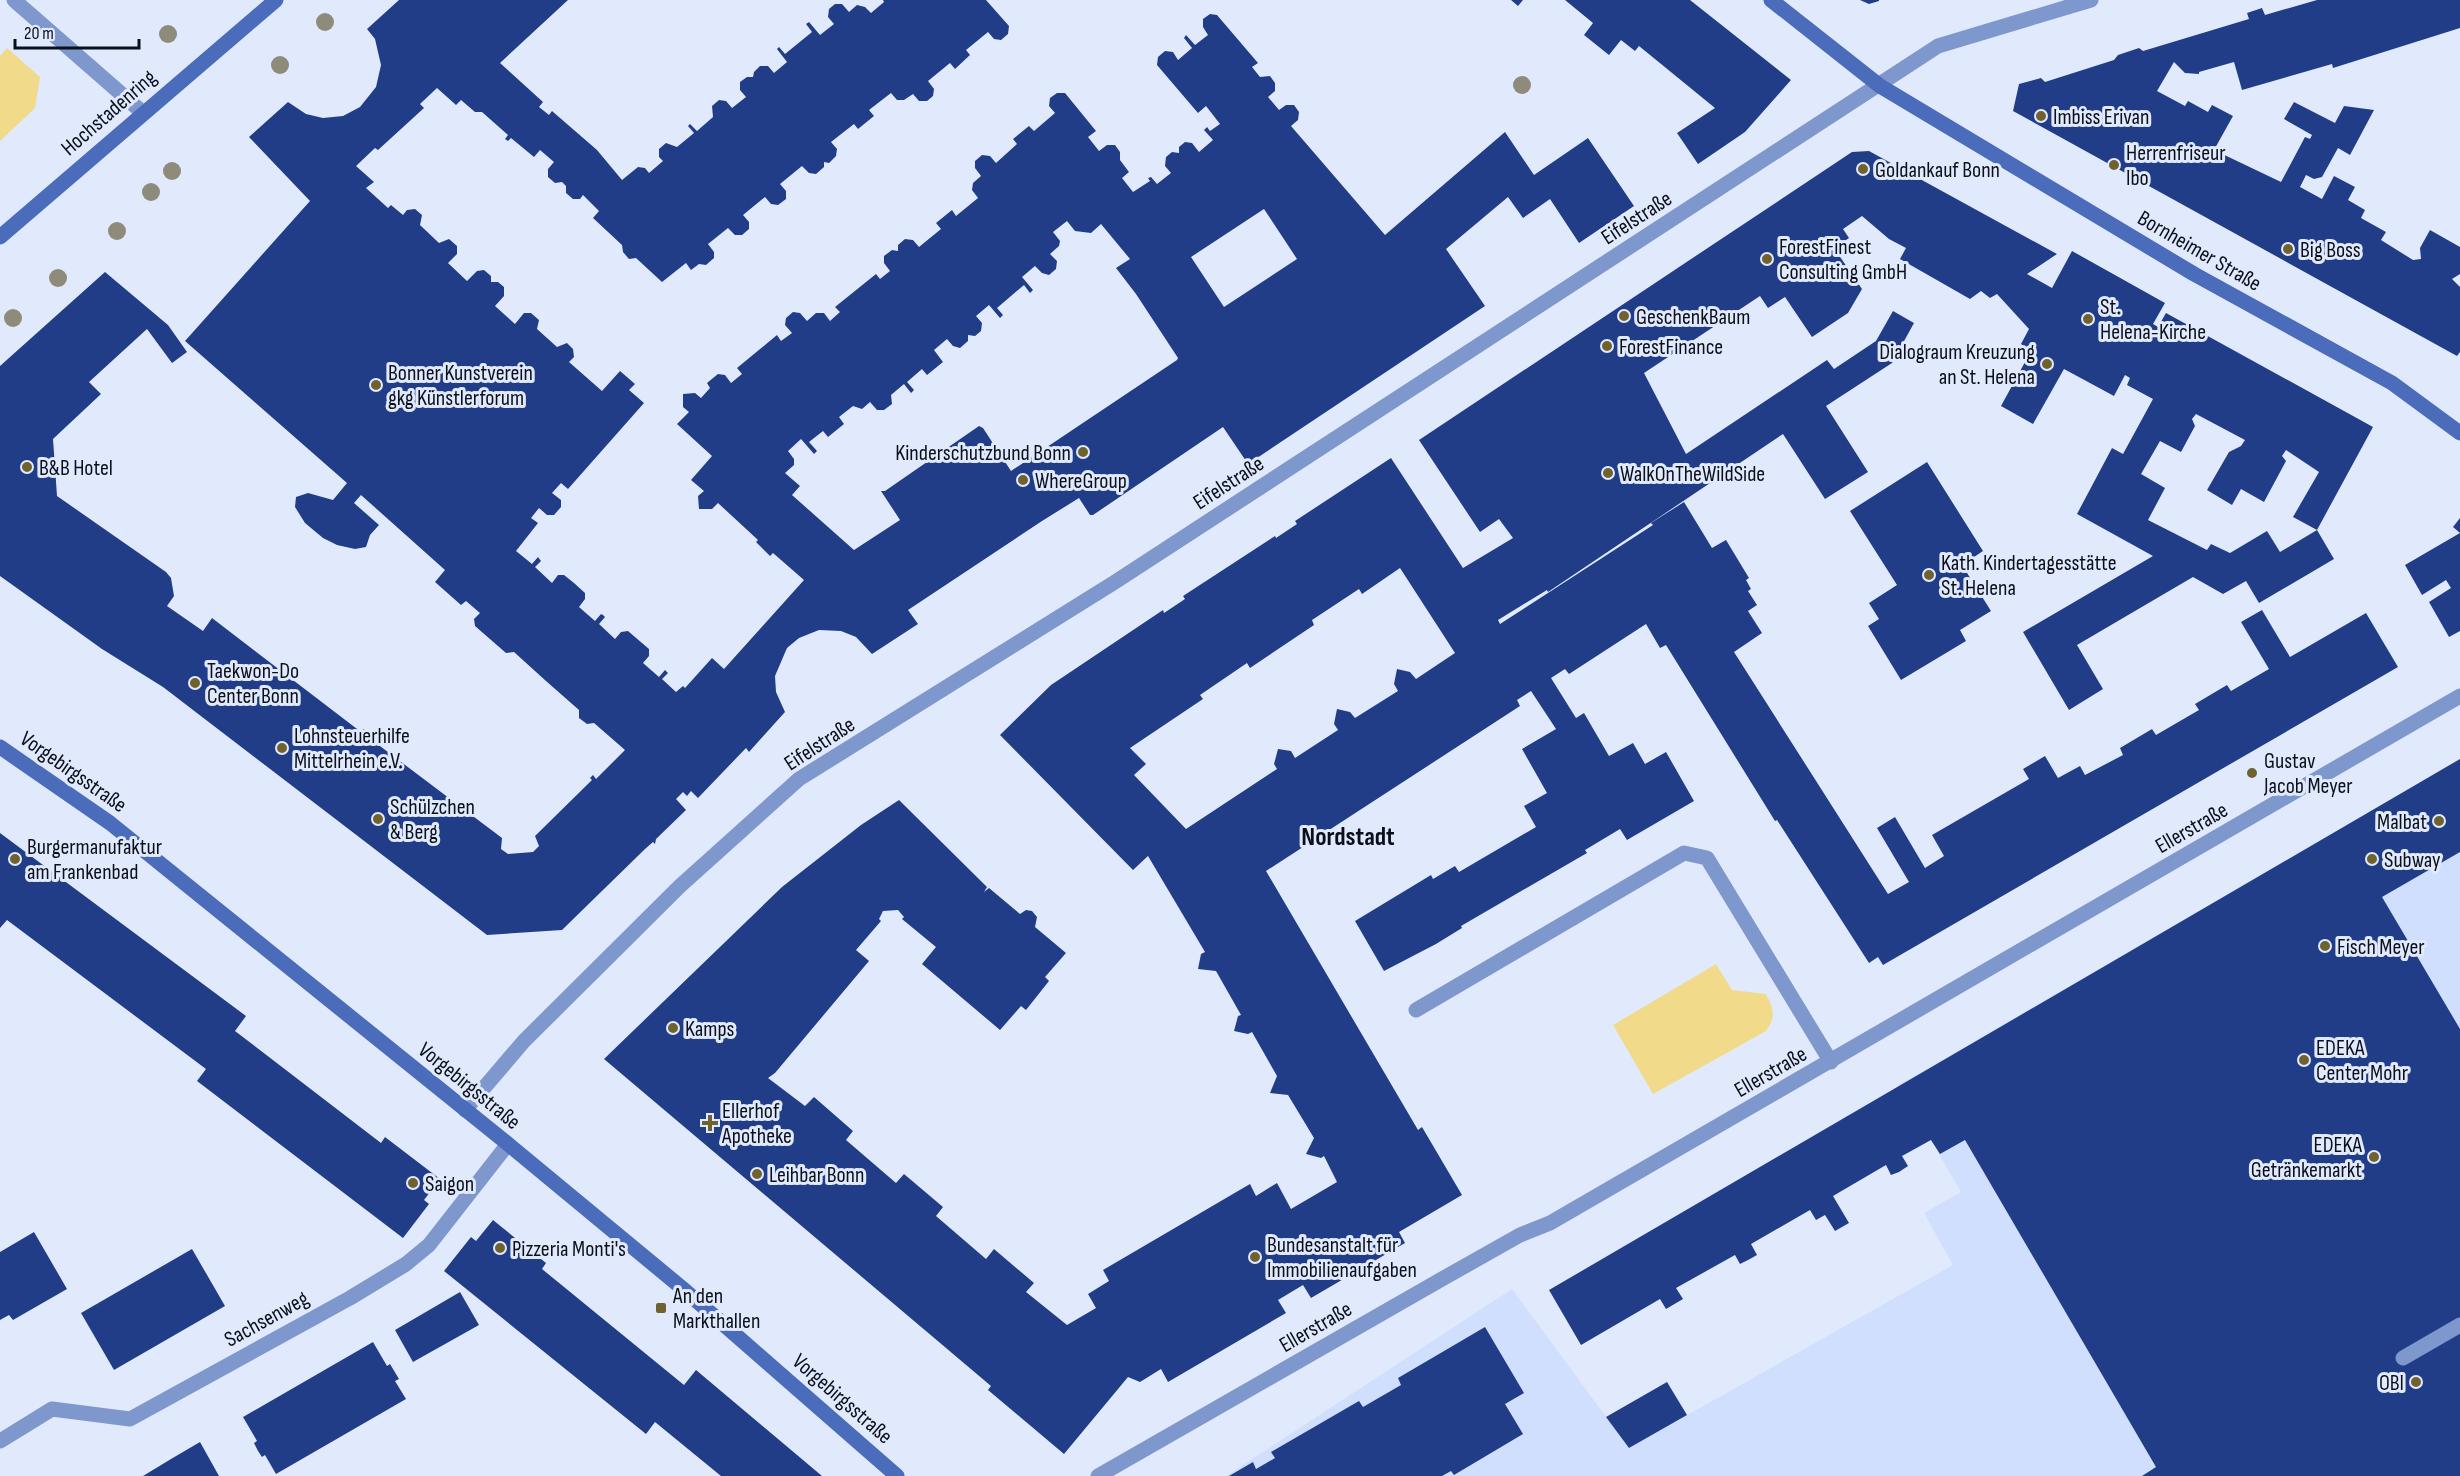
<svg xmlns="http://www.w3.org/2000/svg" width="2460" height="1476" font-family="'Sofia Sans Condensed',sans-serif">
<rect width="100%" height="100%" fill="#e1eafd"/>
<!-- built -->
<polygon fill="#d0dffd" points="2460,759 2460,1476 1226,1476 1512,1289 1629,1448 1953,1265 1924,1213 1961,1192 1899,1085"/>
<!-- green -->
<g fill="#f1da89">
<polygon points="7,48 40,77 35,108 0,141 0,56"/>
<path d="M1716 964 1732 990 1766 994C1774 1009 1776 1017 1766 1031L1653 1094 1613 1025Z"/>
</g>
<!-- building -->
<g fill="#213d87" fill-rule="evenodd">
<path d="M399 0H568L500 63 543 102 539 107 549 115 552 111 597 150 622 180 638 167 645 168 649 173 663 161 659 157V149L666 143 677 147 694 133 688 126 690 124 697 131 713 117 712 106 719 100 726 101 732 108 746 97 740 90V82L747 77H753L754 72 760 66H768L774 73 787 62 777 49 779 47 785 54 812 32 806 24 809 22 820 35 834 24 828 17 829 9 835 4H842L849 12 857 5 865 7 871 13 884 2 883 0H986L1009 26 1008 34 1001 40 994 39 988 32 966 50 970 55 955 69 950 63 928 81 934 89 933 96 927 101H919L913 94 904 100H897L891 93 869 110 874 116 858 129 854 124 831 142 837 149 836 156 829 163 824 162V167L816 174 809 173 802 166 780 184 786 191V199L778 205 771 204 765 197 743 215 749 222V229L742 235H735L728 228 708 244 714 252V258L706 265 699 264 691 270 686 263 662 282 636 258 629 259 623 252 622 245 593 218 599 211 583 195 580 199H573L566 193V186L562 182 555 183 548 177V169L554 162 540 150 534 157 511 138 508 141 505 139 508 135 482 112H475L461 100 456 105 437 88 420 104 424 108 378 150 375 148 356 166 374 182 366 188 388 208 391 205 403 215 407 210 415 209 422 215 420 225 439 243 449 239 457 246V254L448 263 467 281 477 271 484 270 491 276V282H498L504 287V296L495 306 515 324 524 313H531L539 320 537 329 557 347 567 343 573 349 574 357 569 362 602 391 620 371 635 384 629 390 644 403 568 489 561 483 552 493 561 500V507L554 515H547L539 508 531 518 538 523 516 551 532 564 538 557 541 561 535 567 552 583 558 575H564L574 583 585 593V599L579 607 595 621 601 614 603 615 605 617 599 624 615 639 621 632 628 631 649 649V656L643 663 659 677 665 670 668 673 662 679 676 692 683 686 685 688 712 658 724 669 804 580 773 553 770 556 756 542 758 540 718 503 712 509H699L698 496 704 491 691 480 712 456 677 424 689 412 683 407V394L695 393 701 398 710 388 707 383 718 374 725 375 731 383 742 374 737 368 777 335 781 341 792 333 785 325 786 318 793 312 800 313 807 321 816 313H824L830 321 840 312 835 307 876 274 880 279 890 271 884 263V256L892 250 898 251V245L905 239 913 240 919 247 941 229 936 223 952 210 956 216 978 198 972 190 973 183 981 176 975 168V161L982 155 990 156 996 163 1017 144 1013 139 1029 126 1034 131 1055 113 1049 106 1050 98 1057 93H1065L1096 131 1088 137 1099 151 1107 145H1115L1120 152V160L1129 172 1122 178 1133 192 1150 181 1148 178 1151 177 1157 184 1171 173 1165 166 1166 157 1172 152 1179 153V147L1185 142 1192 143 1199 152 1213 140 1204 130 1207 127 1210 131 1220 124 1206 106 1198 113 1157 65 1158 57 1165 51 1173 52 1178 60 1192 48 1184 38 1186 35 1195 45 1208 35 1203 27V19L1210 14 1217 15 1258 63 1252 67 1260 77 1270 76 1275 83V91L1268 97 1279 110 1286 105H1294L1299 112 1298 120 1291 126 1385 235 1505 132 1534 175 1588 138 1634 206 1579 243 1550 199 1523 218 1508 197 1446 249 1485 306 1248 464 1223 427 1093 515H1090L1079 498 1042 521 908 610 918 624 872 654 856 637 841 631 819 630 799 638 787 648 775 676 776 692 785 712 749 752 746 748 698 798 691 791 687 796 683 792 676 799 686 810 656 839 655 844 653 842 645 849 562 930 487 935 163 687 102 649 0 576V366L105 272 168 325 187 352 172 363 147 329 89 382 101 394 53 439 57 496 166 572 171 578 174 596 167 606 203 631 212 618 361 732 363 729 367 731 364 734 502 838 501 849 508 854 533 852 539 846 535 836 592 780 590 778 593 775 596 779 625 750 594 723 587 724 579 718V710L546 681 514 652 506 653 475 626 474 619 480 613 466 601 461 605 435 582 445 570 361 495 354 503 379 525 370 535 366 547 355 549 337 545 323 538 305 523 295 507 296 497 308 493 333 500 347 483 185 341 310 201 249 137 288 102 306 114 323 118 343 116 360 107 376 87 381 65 375 39 367 29ZM1264 209 1297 259 1224 307 1191 257ZM1067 221 1075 231 1091 233 1101 224 1130 259 1116 268 1136 294 1178 358 1177 360 1011 471 983 428 979 426 885 491H881L900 520 854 550 792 495 800 486 785 473 794 465V459L788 451 801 439 814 454 817 451 809 442 823 431 828 437 844 424 839 417 853 406 862 409 870 402 877 410H884L892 404 891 395 904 384 911 393 914 390 907 382 922 369 927 375 943 362 934 350 947 339 953 346 960 348 968 341V335L975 336 981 331 982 323 976 316 989 305 1000 318 1003 315 997 308 1024 285 1030 293 1033 290 1022 277 1035 266 1042 273 1049 275 1056 269 1057 261 1050 254 1059 246 1060 241 1053 232Z"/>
<polygon points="1511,0 1523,0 1518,6"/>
<polygon points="1565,0 1690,0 1791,80 1745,132 1698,164 1677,133 1715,108 1639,46 1635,51 1621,40 1609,55 1584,35 1593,23"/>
<polygon points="1860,0 1879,0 1879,1 1869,4"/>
<polygon points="2317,0 2460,0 2460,28 2333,68 2332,64 2242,90 2234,62 2199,72 2199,74 2185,73 2174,62 2157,91 2185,106 2188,101 2208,112 2212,105 2233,116 2214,150 2281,182 2305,137 2310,139 2312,135 2284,119 2294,102 2335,123 2344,106 2374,110 2350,155 2338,148 2322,177 2314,179 2306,175 2300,187 2322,199 2334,176 2355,187 2348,200 2365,210 2361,218 2386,232 2381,240 2413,260 2421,259 2420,248 2430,230 2460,247 2460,274 2452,279 2460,287 2460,352 2457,356 2013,111 2019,84 2041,78 2045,82 2114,60 2118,55 2139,48 2143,51 2249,19 2247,13 2262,8 2265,15"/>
<path d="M1869 151 2057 254 2027 274 2052 288 2072 251 2165 303 2153 324 2158 327 2166 313 2373 427 2317 530 2293 517 2319 472 2286 450 2282 456 2286 461 2264 502 2241 489 2232 505 2207 490 2229 452 2241 446 2245 440 2196 414 2192 419 2195 426 2181 452 2160 441 2141 474 2165 488 2148 520 2207 550 2211 544 2230 553 2267 531 2280 552 2317 530 2334 559 2259 603 2246 581 2223 594 2193 577 2077 645 2103 689 2069 710 2023 632 2153 556 2077 514 2112 448 2123 454 2153 399 2127 385 2130 378 2125 375 2114 396 2064 369 2033 424 2001 406 2031 351 2021 344 2029 329 1997 294 1990 298 1981 291 1970 299 1900 259 1906 248 1889 239 1862 216 1843 229 1849 238 1834 248 1862 289 1848 313 1812 337 1785 297 1768 308 1760 296 1644 373 1686 454 1827 360 1834 369 1876 341 1893 311 1914 323 1892 363 1826 406 1868 472 1825 499 1783 434 1548 592 1547 590 1498 620 1500 624 1653 525 1651 523 1684 502 1712 548 1726 540 1749 578 1746 580 1751 589 1748 591 1757 605 1748 611 1762 633 1734 652 1888 894 1909 882 1877 828 1895 817 1925 868 1944 856 1932 835 2029 779 2023 769 2045 756 2058 778 2080 766 2085 775 2123 755 2120 748 2152 729 2156 735 2199 710 2195 704 2227 685 2231 691 2269 669 2241 622 2262 610 2290 657 2366 613 2398 667 1883 965 1878 957 1869 963 1777 820 1775 821 1666 645 1660 648 1646 624 1569 674 1565 669 1551 678 1576 718 1584 713 1609 756 1633 743 1645 764 1666 752 1694 801 1627 840 1620 829 1585 850 1587 853 1461 926 1462 928 1436 944 1384 971 1355 921 1431 875 1433 879 1455 866 1459 872 1536 827 1524 806 1547 793 1522 749 1556 729 1531 691 1517 700 1520 706 1266 871 1418 1130 1422 1127 1462 1195 1399 1232 1405 1243 1311 1298 1303 1285 1278 1300 1286 1313 1168 1382 1161 1369 1140 1382 1128 1377 1064 1454 988 1390 991 1386 604 1059 782 887 861 825 899 800 987 887 984 892 989 888 1020 914 1026 910 1032 911 1037 917 1035 927 1066 953 1045 977 1049 981 1026 1010 1021 1006 1000 1030 922 964 936 947 902 919 904 917 898 910 883 911 879 919 881 921 856 950 869 961 775 1073 768 1078 805 1106 814 1097 853 1131 846 1140 896 1183 904 1174 943 1207 936 1216 986 1259 994 1249 1034 1283 1026 1292 1067 1325 1096 1308 1088 1294 1109 1281 1103 1270 1250 1184 1256 1196 1277 1183 1291 1209 1337 1182 1324 1156 1321 1158 1306 1154 1314 1138 1288 1095 1270 1093 1277 1076 1252 1032 1248 1034 1234 1031 1238 1016 1241 1015 1216 971 1198 969 1201 954 1205 952 1148 856 1133 870 1000 735 1051 685 1163 610 1164 613 1185 599 1183 596 1275 536 1276 538 1297 524 1295 521 1391 458 1463 568 1513 538 1499 519 1480 532 1419 440 1852 152ZM1400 568 1455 653 1416 679 1410 672 1397 669 1394 684 1398 691 1355 718 1350 712 1337 709 1334 724 1338 730 1295 758 1291 751 1278 749 1274 764 1277 769 1186 829 1134 775 1146 764 1130 748 1203 699 1200 695 1247 663 1250 668 1314 625 1312 620 1359 589 1362 594Z"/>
<polygon points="1927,462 1983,551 1962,565 1991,611 1960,630 1966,641 1901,680 1868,626 1879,619 1869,603 1897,585 1850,511"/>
<polygon points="2460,518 2460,533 2453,527"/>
<polygon points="2460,533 2460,631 2449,637 2429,602 2451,588 2446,580 2422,595 2405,565"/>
<polygon points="2460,759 2460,852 2382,897 2460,1029 2460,1476 2142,1476 2156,1467 1965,1140 1940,1154 1931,1140 1902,1156 1908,1166 1899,1172 1891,1175 1886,1165 1833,1196 1849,1223 1835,1231 1825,1215 1816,1220 1810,1210 1751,1244 1757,1255 1748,1260 1740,1264 1735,1255 1676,1288 1683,1299 1666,1309 1660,1299 1581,1345 1549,1290"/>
<polygon points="0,833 246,1016 235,1031 381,1143 385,1137 440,1179 424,1200 429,1204 403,1238 197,1081 206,1069 7,920 0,928"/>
<polygon points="493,1220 546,1263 542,1269 684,1385 696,1370 822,1476 721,1476 655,1422 646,1434 444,1271 471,1237 476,1241"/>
<polygon points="34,1232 67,1289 13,1320 9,1315 0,1320 0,1252"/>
<polygon points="192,1249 225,1306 114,1370 81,1313"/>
<polygon points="460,1292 479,1325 413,1362 395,1330"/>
<polygon points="1485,1327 1524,1393 1505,1404 1523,1434 1454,1475 1451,1471 1442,1476 1229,1476 1253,1462 1256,1469 1275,1458 1271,1452 1359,1401 1363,1407 1401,1385 1398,1378"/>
<polygon points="373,1342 387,1366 390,1364 399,1379 395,1381 406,1399 276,1474 265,1455 262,1457 258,1451 254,1443 257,1441 243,1417"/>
<polygon points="1667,1382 1687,1415 1629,1448 1606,1417"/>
<polygon points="200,1442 219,1476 143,1476 171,1459"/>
</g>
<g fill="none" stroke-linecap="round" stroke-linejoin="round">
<!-- lane -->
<g stroke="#7e97cd" stroke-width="15">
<polyline points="1416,1010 1684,853 1707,858 1831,1062"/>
<polyline points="2403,1358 2460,1325"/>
</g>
<!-- street -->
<g stroke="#7e97cd" stroke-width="15">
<polyline points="14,0 142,112"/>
<polyline points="465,1110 524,1041 680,886 799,779 1115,582 1938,46 2091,0"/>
<polyline points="0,1441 52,1409 130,1419 350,1298 406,1264 429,1245 508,1144"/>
<polyline points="1098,1476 1442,1279 1520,1235 1550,1223 2460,696"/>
</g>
<!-- secondary -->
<g stroke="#4b6cba" stroke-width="15">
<polyline points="1771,0 1880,86 2194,274 2392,383 2460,433"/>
<polyline points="0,237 276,0"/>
<polyline points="0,747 110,823 508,1144 682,1288 897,1476"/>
</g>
</g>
<!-- trees -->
<g fill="#8e8b7b">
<circle cx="325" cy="22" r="9"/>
<circle cx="168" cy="34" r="9"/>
<circle cx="280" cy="65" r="9"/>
<circle cx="1522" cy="85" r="9"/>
<circle cx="172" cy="171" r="9"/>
<circle cx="151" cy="192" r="9"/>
<circle cx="117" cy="231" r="9"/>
<circle cx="58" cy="278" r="9"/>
<circle cx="13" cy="318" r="9"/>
</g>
<!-- markers -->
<g fill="#70622f" stroke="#e1eafd" stroke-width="2">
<circle cx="2041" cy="116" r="6"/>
<circle cx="2114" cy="165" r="6"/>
<circle cx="1863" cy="169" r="6"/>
<circle cx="2288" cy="249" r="6"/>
<circle cx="1767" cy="259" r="6"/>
<circle cx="1624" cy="316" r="6"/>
<circle cx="2088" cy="319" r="6"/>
<circle cx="1607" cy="346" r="6"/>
<circle cx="2047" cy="364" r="6"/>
<circle cx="376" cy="385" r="6"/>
<circle cx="1083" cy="452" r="6"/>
<circle cx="27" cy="467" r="6"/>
<circle cx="1608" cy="473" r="6"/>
<circle cx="1023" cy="480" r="6"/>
<circle cx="1929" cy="575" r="6"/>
<circle cx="195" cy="683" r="6"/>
<circle cx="282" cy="748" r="6"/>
<circle cx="2252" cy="773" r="6"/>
<circle cx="378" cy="819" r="6"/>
<circle cx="2439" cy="821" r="6"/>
<circle cx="15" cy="859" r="6"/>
<circle cx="2372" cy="859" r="6"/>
<circle cx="2325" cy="946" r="6"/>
<circle cx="673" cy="1028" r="6"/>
<circle cx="2304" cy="1060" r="6"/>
<path d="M707 1114h6v6h6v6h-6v6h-6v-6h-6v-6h6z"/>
<circle cx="2374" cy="1157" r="6"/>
<circle cx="757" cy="1174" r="6"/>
<circle cx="413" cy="1183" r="6"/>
<circle cx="500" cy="1248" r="6"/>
<circle cx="1255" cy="1257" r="6"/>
<rect x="655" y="1302" width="12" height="12" rx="3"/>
<circle cx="2416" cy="1382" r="6"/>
</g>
<g text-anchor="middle" stroke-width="6" stroke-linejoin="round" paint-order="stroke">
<!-- street labels -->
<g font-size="22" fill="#0b0f1a" stroke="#e1eafd">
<text transform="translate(108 112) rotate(-41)" y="8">Hochstadenring</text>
<text transform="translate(1636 217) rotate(-33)" y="8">Eifelstraße</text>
<text transform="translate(2200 250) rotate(30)" y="8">Bornheimer Straße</text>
<text transform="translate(1228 482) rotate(-33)" y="8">Eifelstraße</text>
<text transform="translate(819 743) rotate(-33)" y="8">Eifelstraße</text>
<text transform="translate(74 771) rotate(35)" y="8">Vorgebirgsstraße</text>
<text transform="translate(2191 827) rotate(-30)" y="8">Ellerstraße</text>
<text transform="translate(1770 1071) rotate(-30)" y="8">Ellerstraße</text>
<text transform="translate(470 1085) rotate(39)" y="8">Vorgebirgsstraße</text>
<text transform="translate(266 1318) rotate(-29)" y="8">Sachsenweg</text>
<text transform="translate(1315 1326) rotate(-30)" y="8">Ellerstraße</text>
<text transform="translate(843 1398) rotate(41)" y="8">Vorgebirgsstraße</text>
</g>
<!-- poi labels -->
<g font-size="22" fill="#0b0f1a" stroke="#e1eafd" text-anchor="start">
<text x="2053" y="124">Imbiss Erivan</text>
<text x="2126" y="160">Herrenfriseur<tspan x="2126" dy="25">Ibo</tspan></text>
<text x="1875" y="177">Goldankauf Bonn</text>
<text x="1779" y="254">ForestFinest<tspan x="1779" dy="25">Consulting GmbH</tspan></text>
<text x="2300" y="257">Big Boss</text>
<text x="2100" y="314">St.<tspan x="2100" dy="25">Helena-Kirche</tspan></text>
<text x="1636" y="324">GeschenkBaum</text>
<text x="1619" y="354">ForestFinance</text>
<text x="2035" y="359" text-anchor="end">Dialograum Kreuzung<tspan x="2035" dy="25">an St. Helena</tspan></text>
<text x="388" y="380">Bonner Kunstverein<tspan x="388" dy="25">gkg Künstlerforum</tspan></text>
<text x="1071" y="460" text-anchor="end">Kinderschutzbund Bonn</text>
<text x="39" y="475">B&amp;B Hotel</text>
<text x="1620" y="481">WalkOnTheWildSide</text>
<text x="1035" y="488">WhereGroup</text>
<text x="1941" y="570">Kath. Kindertagesstätte<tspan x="1941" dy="25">St. Helena</tspan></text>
<text x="207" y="678">Taekwon-Do<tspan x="207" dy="25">Center Bonn</tspan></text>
<text x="294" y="743">Lohnsteuerhilfe<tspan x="294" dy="25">Mittelrhein e.V.</tspan></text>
<text x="2264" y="768">Gustav<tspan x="2264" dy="25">Jacob Meyer</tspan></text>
<text x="390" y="814">Schülzchen<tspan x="390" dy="25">&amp; Berg</tspan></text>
<text x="2427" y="829" text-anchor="end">Malbat</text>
<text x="27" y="854">Burgermanufaktur<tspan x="27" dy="25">am Frankenbad</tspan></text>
<text x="2384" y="867">Subway</text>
<text x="2337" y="954">Fisch Meyer</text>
<text x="685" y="1036">Kamps</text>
<text x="2316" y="1055">EDEKA<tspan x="2316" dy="25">Center Mohr</tspan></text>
<text x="722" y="1118">Ellerhof<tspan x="722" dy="25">Apotheke</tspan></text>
<text x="2362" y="1152" text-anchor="end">EDEKA<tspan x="2362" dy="25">Getränkemarkt</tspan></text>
<text x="769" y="1182">Leihbar Bonn</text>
<text x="425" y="1191">Saigon</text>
<text x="1267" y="1252">Bundesanstalt für<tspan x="1267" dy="25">Immobilienaufgaben</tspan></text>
<text x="512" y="1256">Pizzeria Monti's</text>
<text x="673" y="1303">An den<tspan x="673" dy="25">Markthallen</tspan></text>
<text x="2404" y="1390" text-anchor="end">OBI</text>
</g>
<!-- quarter labels -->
<g font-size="26" font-weight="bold" fill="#0b0f1a" stroke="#e1eafd">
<text x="1348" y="845">Nordstadt</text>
</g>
</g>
<!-- scale -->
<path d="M15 39v9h124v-9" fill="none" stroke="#0b0f1a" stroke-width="3"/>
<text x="24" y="39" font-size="18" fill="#0b0f1a" stroke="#e1eafd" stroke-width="4.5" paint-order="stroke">20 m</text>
</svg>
